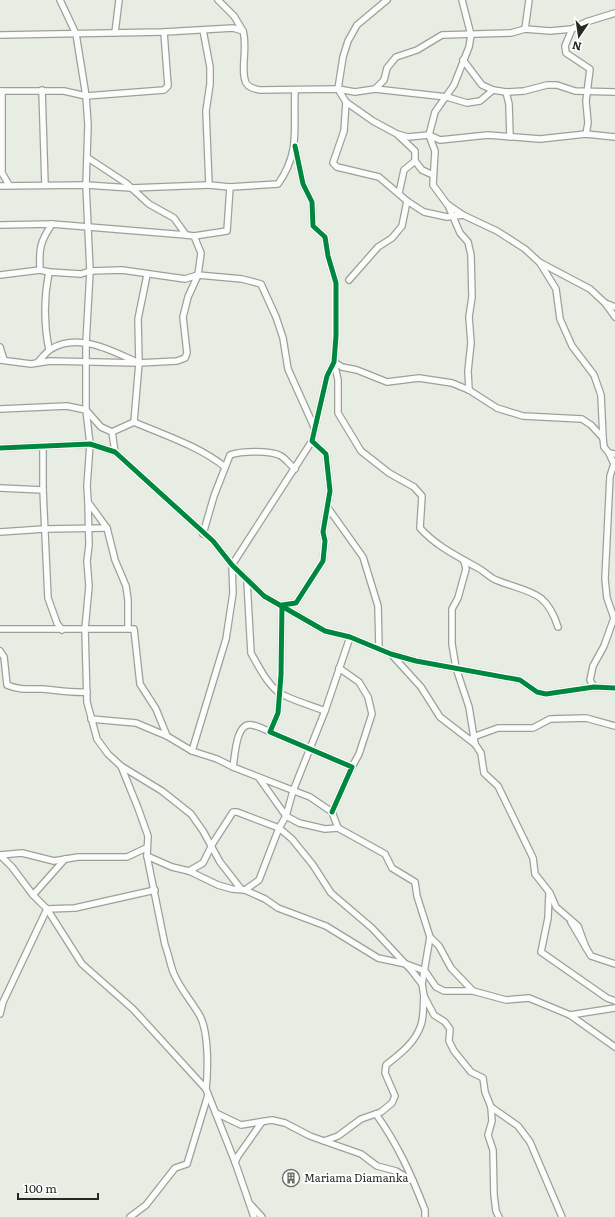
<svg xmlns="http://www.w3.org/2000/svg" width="615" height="1217" font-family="Literata,serif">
<rect width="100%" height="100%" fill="#e7ede2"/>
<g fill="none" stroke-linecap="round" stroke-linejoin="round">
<!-- minor casing -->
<g stroke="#9ca198" stroke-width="8">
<g id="minor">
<polyline points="60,0 76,34 86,96 88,125 86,185 90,271 86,343 86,410 90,444 87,486 88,502 107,528 115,560 126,586 128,600 128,628"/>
<polyline points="218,0 234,16 243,31"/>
<polyline points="387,0 357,25 348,41 343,57 338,89 346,102 344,131 333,163 337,167 379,177 407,201 424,212 447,217 463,215 497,231 525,249 539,262 590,289 605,303 615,317"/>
<polyline points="462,0 471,35 469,47 454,85 435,112 429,135 435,151 433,185 447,204 463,215"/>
<polyline points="525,29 529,0"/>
<polyline points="572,29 565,46 566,53 590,69 586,101 588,123 586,134"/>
<path d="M203 30 210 67V84L206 111 209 185 230 187 278 184C301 152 293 127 295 90"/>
<polyline points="115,33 119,0"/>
<path d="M0 35 164 32 233 28 243 31C248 47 240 70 246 83 249 88 255 89 260 90L338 89 355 92 375 89 384 80 387 68 396 57 417 50 442 35 511 33 525 29 550 31 572 29 586 22 615 13"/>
<polyline points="463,60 482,85 493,90 506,92 524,91 547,85 557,85 575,91 615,92"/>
<polyline points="375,89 447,97 467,103 480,101 493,90"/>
<polyline points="42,90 45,185"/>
<polyline points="0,91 64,91 86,96 164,90 168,86 164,32"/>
<polyline points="2,91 2,173 9,185"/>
<polyline points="506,92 509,104 510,137"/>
<polyline points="346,102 373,121 397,134 408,137 429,135 440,140 488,135 540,139 586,134 615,137"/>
<polyline points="398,135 415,151 415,161 404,170 399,193"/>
<polyline points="295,146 303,184 312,202 313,226 325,237 328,256 336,283 336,336 334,362 327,376 312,441 326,454 330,491 323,532 325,541 323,561 296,603 282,605 281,675 278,713 270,732 352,767 332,812"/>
<polyline points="88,158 126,183 149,204 174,218 186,235"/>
<polyline points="415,161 422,170 433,175"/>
<polyline points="0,186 86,185 131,188 209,185"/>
<polyline points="448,205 460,233 468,242 471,255 472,297 469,317 471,343 468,371 469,390"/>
<polyline points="0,225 52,224 186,235 194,236 201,253 198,275 188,297 183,317 187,353 185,358 177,361 139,363 50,361 31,364 0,360"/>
<polyline points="194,236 227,231 230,187"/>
<polyline points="540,263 556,289 560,319 572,346 594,375 601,395 603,438"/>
<path d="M40 270C39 248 40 242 52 224"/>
<path d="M49 272C44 297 44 325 49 350"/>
<polyline points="0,275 40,270 49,272 81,274 90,271 122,270 185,279 198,275 242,279 261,284 276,317 283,338 288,369 315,429"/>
<polyline points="349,280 378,247 392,238 402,226 407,201"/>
<polyline points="605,303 615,307"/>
<polyline points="0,347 4,360"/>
<path d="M38 362C42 358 46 352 51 349 79 332 112 351 139 363L134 422"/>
<path d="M334 362 338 380V413L361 451 389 473 414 487 422 496 420 528C436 546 457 556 478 568 484 571 489 577 496 580 528 593 546 589 558 627"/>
<polyline points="334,362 342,367 357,370 387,382 419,378 452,383 469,390 497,408 523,416 582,419 591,425 603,438 604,447 609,453 615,454"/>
<polyline points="139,363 138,319 147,275"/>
<polyline points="0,409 67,406 86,410 101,427 112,432 115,452"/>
<path d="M112 432 134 422C164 435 199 446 225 467"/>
<polyline points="43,447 43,490"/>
<polyline points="0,448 90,444 115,452 213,541 232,565 264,596 325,631 350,637 391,654 416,661 520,680 537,692 546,694 594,687 615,688"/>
<polyline points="0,488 43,490 48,598 57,623 62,630"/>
<path d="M88 502 89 545 87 561 89 586 85 629 87 702 97 739 108 754 121 766 138 808 148 836 147 856 165 945C169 955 170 965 174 974 181 990 192 1002 200 1016 209 1033 208 1071 206 1089"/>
<polyline points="328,508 363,557 378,606 379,648"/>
<polyline points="0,532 44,529 107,528"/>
<path d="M203 534 214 496 230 455C240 451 271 450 281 456 286 459 290 465 295 469"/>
<polyline points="464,561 466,569 458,598 452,609 452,644 456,668 469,707 475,744"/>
<path d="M247 581 251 653C259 667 266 682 278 692 288 699 313 706 325 711"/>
<polyline points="0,629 134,629 140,684 156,709 167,736"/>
<path d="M0 651 4 657 7 685C18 690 29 689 42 689 57 690 71 693 87 692"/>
<polyline points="391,654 421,687 440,717 475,744 481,753 484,773 498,786 533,858 535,874 550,893 556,907 578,926 586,948"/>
<polyline points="339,668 359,682 368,697 372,714 359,754 352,767"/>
<polyline points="594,687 590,680 593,666 604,646 614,618 607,598 605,579 610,476 614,464 609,453"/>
<polyline points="91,719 136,723 167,736 192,751 217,759 233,767 310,797 332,812 338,828 385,854 392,868 415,882 417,896 430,937 439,946 451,968 473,991"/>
<polyline points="473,737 498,728 533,728 550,719 586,718 615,726"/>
<polyline points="192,751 226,639 233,593 232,565 312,441"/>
<polyline points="121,766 162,791 191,814 203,831 220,862 241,889"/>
<path d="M233 767C235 756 236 721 252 725 258 726 264 729 270 732"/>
<polyline points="259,778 286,816 299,823 325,829 338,828"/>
<polyline points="0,855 12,867 33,895 47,909 82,964 133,1009 206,1089 235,1162 254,1217"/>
<polyline points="0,855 22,853 54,861 78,857 127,857 146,848"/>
<polyline points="147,856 172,867 189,871 218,885 232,889 245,890 259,880 279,828 286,816 293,791 325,711 350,637"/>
<polyline points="189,871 203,863 213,843 233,812 237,812 279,828 292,839 313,865 331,893 372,928 412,971 422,984"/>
<polyline points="245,890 265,899 278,908 326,926 378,958 406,964 425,971 436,987 444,991 473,991 506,1000 529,998 570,1015 615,1047"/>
<polyline points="549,894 548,918 541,952 607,998 615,1001"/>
<polyline points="33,895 65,859"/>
<polyline points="571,922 591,956 615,964"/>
<polyline points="430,937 422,984 424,996 434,1015 445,1022 450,1029 449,1041 454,1051 471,1072 483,1078 485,1092 491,1107 492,1121 488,1135 493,1150 494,1195 496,1211 499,1217"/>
<polyline points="0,1014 3,1002 47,909 75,908 155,890"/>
<polyline points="570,1015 615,1008"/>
<polyline points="491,1107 518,1126 530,1142 562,1217"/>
<path d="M216 1113 241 1125 272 1120 285 1123 310 1136 324 1141 338 1136 361 1119 381 1112 392 1103 395 1096 385 1073 386 1065C400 1054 415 1043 421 1025 424 1017 423 1005 424 996"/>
<path d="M376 1114C398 1145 411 1174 425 1210V1217"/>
<polyline points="324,1141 361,1154 377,1166 396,1171 413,1181"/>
<polyline points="235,1162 238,1156 262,1122"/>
<polyline points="251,1205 262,1217"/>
<polyline points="130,1217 146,1205 175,1168 187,1164 208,1095"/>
</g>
</g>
<!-- minor -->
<use href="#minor" stroke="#fbfcfb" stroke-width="5.5"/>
<!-- cycleway casing -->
<g stroke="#fff" stroke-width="8">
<g id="cycleway">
<polyline points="295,146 303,184 312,202 313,226 325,237 328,256 336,283 336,336 334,362 327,376 312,441 326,454 330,491 323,532 325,541 323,561 296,603 282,605 281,675 278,713 270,732 352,767 332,812"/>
<polyline points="0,448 90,444 115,452 213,541 232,565 264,596 325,631 350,637 391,654 416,661 520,680 537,692 546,694 594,687 615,688"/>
</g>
</g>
<!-- cycleway -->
<use href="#cycleway" stroke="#00873e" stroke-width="5"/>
</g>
<!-- icons -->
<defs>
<g id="building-ring" transform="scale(0.9)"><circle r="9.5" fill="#fff" stroke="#6a6e65" stroke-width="1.5"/><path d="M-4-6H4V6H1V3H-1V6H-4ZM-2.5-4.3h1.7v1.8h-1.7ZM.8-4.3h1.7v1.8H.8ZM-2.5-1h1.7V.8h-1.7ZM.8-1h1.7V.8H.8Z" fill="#6a6e65"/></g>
</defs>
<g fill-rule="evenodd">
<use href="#building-ring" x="291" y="1178"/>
</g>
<g text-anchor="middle" stroke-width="4" stroke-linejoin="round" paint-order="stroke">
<!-- poi labels -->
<g font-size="11" fill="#262922" stroke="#fff" text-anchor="start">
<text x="304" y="1182">Mariama Diamanka</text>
</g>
</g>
<!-- north arrow -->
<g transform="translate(579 36) rotate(193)" stroke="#ffffff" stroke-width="3" paint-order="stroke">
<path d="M0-3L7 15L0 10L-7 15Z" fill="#262922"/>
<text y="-6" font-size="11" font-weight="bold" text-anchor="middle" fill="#262922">N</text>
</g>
<!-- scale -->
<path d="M18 1193v6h80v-6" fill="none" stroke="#262922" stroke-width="2"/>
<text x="24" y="1193" font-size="12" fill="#262922" stroke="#ffffff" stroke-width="3" paint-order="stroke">100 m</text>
</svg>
